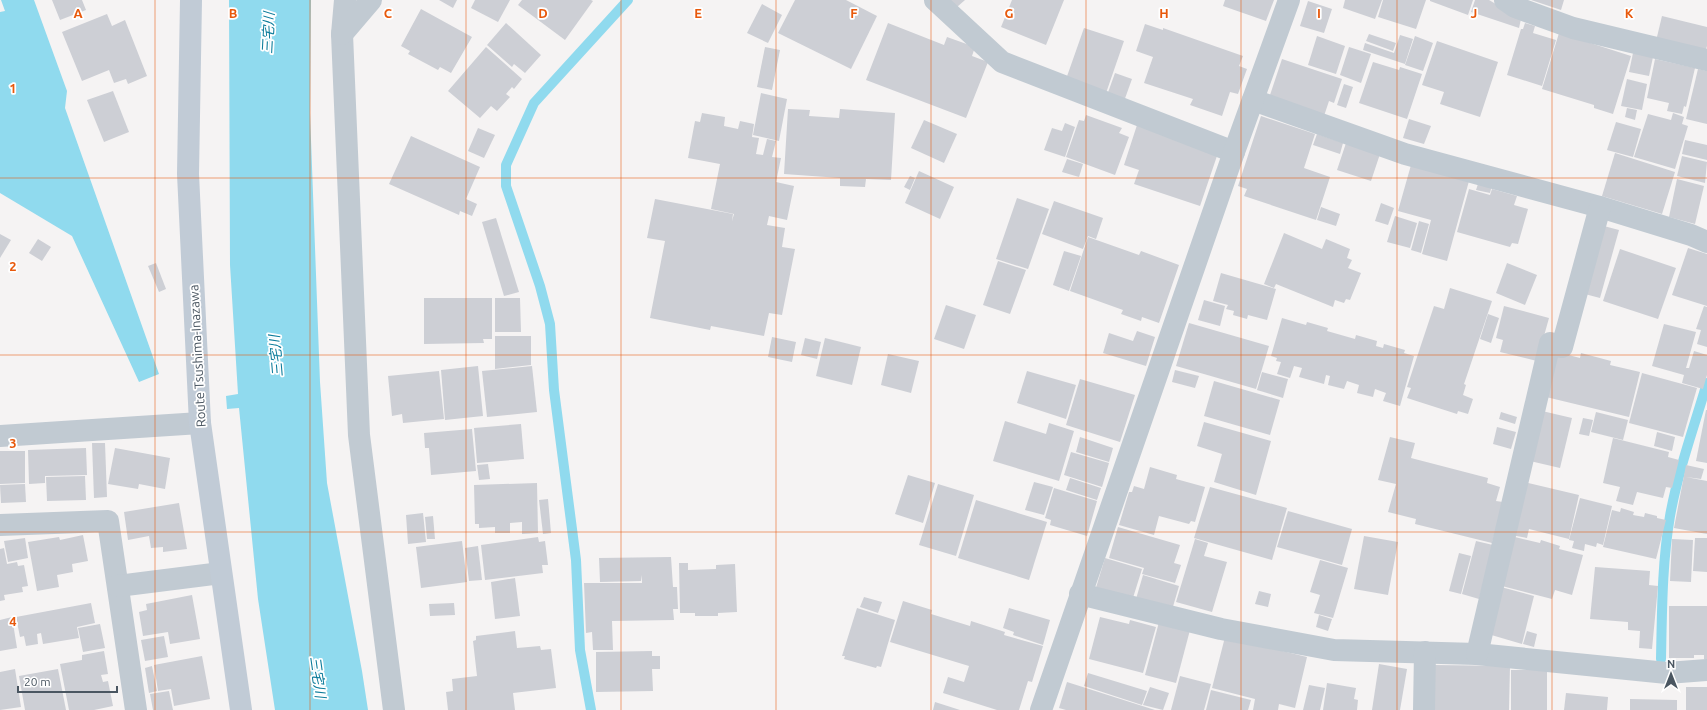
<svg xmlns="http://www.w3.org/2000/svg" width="1707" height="710" font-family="Ubuntu,'Noto Sans JP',sans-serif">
<rect width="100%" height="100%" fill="#f5f3f3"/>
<!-- water -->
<g fill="#90daee">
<polygon points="1,0 34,0 67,91 65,108 159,374 139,382 72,236 0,193 0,12 5,11"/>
<polygon points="229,0 311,0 310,113 320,382 327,483 362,671 368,710 275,710 258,599 239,408 227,409 226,396 238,394 230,265"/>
</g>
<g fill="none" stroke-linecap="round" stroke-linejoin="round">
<!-- stream -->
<g stroke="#90daee" stroke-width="10">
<path d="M1661 659C1662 611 1662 563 1670 516 1678 471 1694 427 1707 383"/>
<polyline points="591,710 580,650 576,560 554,390 550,324 540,286 506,186 506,165 534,103 628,0"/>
</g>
</g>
<!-- building -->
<g fill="#cdcfd5">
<polygon points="52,0 82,0 86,10 60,20"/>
<polygon points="439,0 457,0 453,8"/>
<polygon points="475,0 510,0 498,22 471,8"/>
<polygon points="522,0 591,0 593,1 565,40 518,5"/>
<polygon points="795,0 846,0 877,16 851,69 778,33"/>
<polygon points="950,0 965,0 957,7"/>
<polygon points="1012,0 1064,0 1046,45 1001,27"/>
<polygon points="1225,0 1274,0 1266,21 1223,6"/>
<polygon points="1345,0 1382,0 1375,19 1343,8"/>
<polygon points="1383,0 1426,0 1416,29 1378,17"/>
<polygon points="1430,0 1473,0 1468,15 1430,1"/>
<polygon points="1475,0 1489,0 1521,19 1519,28 1471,12"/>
<polygon points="1531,0 1564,0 1561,10"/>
<polygon points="1308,1 1332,9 1324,33 1300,26"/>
<polygon points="762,4 782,15 768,43 747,33"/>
<polygon points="421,9 472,37 451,73 440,67 438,70 408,54 410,51 401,46"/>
<polygon points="107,14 112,26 125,20 147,76 128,84 126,79 114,83 109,70 82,81 62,32"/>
<polygon points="1662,16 1707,27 1707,46 1705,53 1656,41"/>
<polygon points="506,23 541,55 525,73 514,64 512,67 487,45"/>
<polygon points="888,23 944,45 947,37 975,47 972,56 988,62 966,118 866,80"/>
<polygon points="1525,23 1535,26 1533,33 1556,40 1542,86 1507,75 1521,29 1523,29"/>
<polygon points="1145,24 1163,30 1163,28 1243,56 1239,66 1247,69 1238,94 1230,92 1222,116 1190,105 1193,99 1144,83 1153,57 1136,51"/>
<polygon points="1084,28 1124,41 1105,96 1065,82"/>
<polygon points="1559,33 1631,56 1613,114 1594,108 1594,105 1542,89"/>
<polygon points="1369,34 1396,43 1393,51 1366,41"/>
<polygon points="1400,35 1413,39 1405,64 1363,50 1365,43 1394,53"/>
<polygon points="1317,36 1345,46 1336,74 1308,65"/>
<polygon points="1415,36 1433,43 1423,71 1405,65"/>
<polygon points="1437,41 1498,62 1480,117 1440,104 1444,92 1422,85"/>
<polygon points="486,47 522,79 514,89 512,87 506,94 510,97 497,111 491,106 480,118 448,91"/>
<polygon points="765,47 780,50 772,90 757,87"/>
<polygon points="1349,47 1371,54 1361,83 1340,75"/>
<polygon points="1633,53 1653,57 1649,76 1629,72"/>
<polygon points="1282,59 1342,79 1334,103 1329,101 1324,116 1269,98"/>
<polygon points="1655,59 1695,68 1686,107 1684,106 1682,114 1667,111 1669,103 1647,98"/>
<polygon points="1373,62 1399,70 1400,67 1422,74 1407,119 1359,103"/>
<polygon points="1698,69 1707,71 1707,124 1686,119"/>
<polygon points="1115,73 1132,79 1123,104 1106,98"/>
<polygon points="1627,79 1647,84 1642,110 1621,106"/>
<polygon points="1344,84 1353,87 1346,108 1337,105"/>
<polygon points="113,91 129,132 104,142 87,100"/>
<polygon points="761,93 787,99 779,141 753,135"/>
<polygon points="1627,108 1637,110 1635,120 1625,117"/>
<polygon points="788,109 810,110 809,116 839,118 840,109 895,113 891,180 866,179 865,187 840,186 840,178 784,174"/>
<polygon points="702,113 725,117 724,126 738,129 740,121 754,124 752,137 759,138 756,154 763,155 767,139 776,141 772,157 781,158 776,182 794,186 787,220 769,216 767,225 785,228 782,247 795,249 782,315 769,313 764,336 711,326 710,330 650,318 665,241 647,238 655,199 733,214 732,221 734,214 711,209 720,164 688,158 695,121 700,122"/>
<polygon points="1673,113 1684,117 1682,124 1688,126 1675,169 1634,157 1648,114 1671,120"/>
<polygon points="1086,115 1122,128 1119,133 1129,137 1115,175 1066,157 1079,120 1084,121"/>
<polygon points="1261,116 1315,134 1304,168 1330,177 1316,220 1244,196 1247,189 1238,186"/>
<polygon points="1409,119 1431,126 1424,144 1403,138"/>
<polygon points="924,120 957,134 944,163 911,148"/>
<polygon points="1616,122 1641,129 1633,157 1607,150"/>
<polygon points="1065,123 1075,127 1065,157 1044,150 1052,128 1062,131"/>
<polygon points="1137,125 1218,153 1200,206 1134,184 1139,170 1124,165"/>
<polygon points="478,128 495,135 484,158 468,151"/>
<polygon points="1317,134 1343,143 1340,154 1313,145"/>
<polygon points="411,136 480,167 466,199 477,204 472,216 460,211 459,215 389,184"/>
<polygon points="1685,140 1707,145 1707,160 1682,154"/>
<polygon points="1346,143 1380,154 1371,181 1337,170"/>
<polygon points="1615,153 1675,172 1662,214 1602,196"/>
<polygon points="1682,156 1707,162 1705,183 1677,176"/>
<polygon points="1067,159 1083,164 1079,177 1062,172"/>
<polygon points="1411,165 1469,181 1447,261 1422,254 1431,220 1398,211"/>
<polygon points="919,171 954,187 940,219 905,203"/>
<polygon points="910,176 915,178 910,190 904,187"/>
<polygon points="1677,179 1704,186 1695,224 1669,217"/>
<polygon points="1479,181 1492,185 1490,193 1476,190"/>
<polygon points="1469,189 1490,195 1492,189 1517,196 1514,205 1528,209 1518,244 1512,243 1510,247 1457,232"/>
<polygon points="1017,198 1049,209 1028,269 996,259"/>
<polygon points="1054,201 1103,218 1096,239 1088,236 1083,249 1042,234"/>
<polygon points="1381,203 1394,208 1388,225 1375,221"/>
<polygon points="1321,207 1340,214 1336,226 1317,220"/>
<polygon points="1395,216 1417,223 1410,248 1387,242"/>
<polygon points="496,218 519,292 504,296 482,222"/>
<polygon points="1419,221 1429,224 1421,253 1411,250"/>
<polygon points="1600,225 1619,230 1600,298 1581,293"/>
<polygon points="1284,233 1322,249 1326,239 1350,249 1347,258 1352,260 1348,268 1361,273 1350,300 1346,299 1344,303 1335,300 1333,307 1276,284 1274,288 1264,284"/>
<polygon points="0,234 11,240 0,258"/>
<polygon points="1088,237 1139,255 1141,251 1179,265 1159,323 1142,317 1141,321 1121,314 1123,310 1070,291"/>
<polygon points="38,239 51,247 42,261 29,253"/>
<polygon points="1688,248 1707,254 1707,306 1672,295"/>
<polygon points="1620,249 1676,268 1658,319 1603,301"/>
<polygon points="1064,251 1081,256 1069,291 1053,285"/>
<polygon points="998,261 1026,270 1010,314 983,305"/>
<polygon points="156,263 166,289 159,292 148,266"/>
<polygon points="1507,263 1537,275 1525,305 1496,293"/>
<polygon points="1221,273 1276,289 1267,320 1248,315 1247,319 1233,315 1234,311 1226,309 1228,305 1213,301"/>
<polygon points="1450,288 1492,301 1464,384 1466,385 1463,395 1473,399 1468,414 1458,411 1457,414 1407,398 1411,388 1407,387 1434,306 1444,309"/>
<polygon points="424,298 492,298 492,339 483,339 484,343 424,344"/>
<polygon points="495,298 520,298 521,332 495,332"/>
<polygon points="1204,300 1225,306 1220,326 1198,320"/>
<polygon points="946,305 976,315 964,349 934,339"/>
<polygon points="1504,306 1549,318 1537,361 1500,352 1503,340 1496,338"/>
<polygon points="1704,306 1707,307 1707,347 1697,344 1701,330 1696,329"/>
<polygon points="1488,314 1499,318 1491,343 1480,339"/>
<polygon points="1282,318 1306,325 1307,322 1328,328 1327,331 1355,339 1356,335 1377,341 1376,346 1383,348 1384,344 1405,350 1404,353 1414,356 1400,406 1383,401 1386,393 1375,389 1373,397 1357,393 1359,385 1347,381 1344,389 1328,385 1330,376 1326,375 1324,384 1299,377 1302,368 1294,366 1290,378 1277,374 1281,362 1276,361 1277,358 1271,356"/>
<polygon points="1189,323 1269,346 1256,389 1176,366"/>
<polygon points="1664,324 1696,332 1686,368 1689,368 1694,351 1707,355 1707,375 1703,389 1682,383 1684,375 1652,366"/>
<polygon points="1137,331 1155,337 1146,366 1103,353 1109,333 1133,341"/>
<polygon points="495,336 531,336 531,365 495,369"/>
<polygon points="772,337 796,342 792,362 768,357"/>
<polygon points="805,338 821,342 817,359 801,355"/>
<polygon points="825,338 861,347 852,385 816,376"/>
<polygon points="1557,352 1580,358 1581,353 1611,361 1610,365 1640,372 1629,417 1546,397"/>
<polygon points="888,354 919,361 911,393 881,385"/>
<polygon points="478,366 483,416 445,420 441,370"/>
<polygon points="532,366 537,412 487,417 482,371"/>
<polygon points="1175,370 1199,376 1195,388 1172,382"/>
<polygon points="439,371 444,419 403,423 402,414 392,416 388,376"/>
<polygon points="1027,371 1076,385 1066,419 1017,403"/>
<polygon points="1262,372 1288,379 1283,398 1257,390"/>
<polygon points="1642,373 1697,388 1683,437 1629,423"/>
<polygon points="1080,379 1135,395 1120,442 1066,425"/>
<polygon points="1214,381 1280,400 1270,435 1204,416"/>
<polygon points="1706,410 1707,410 1707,463 1696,461"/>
<polygon points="1542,411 1572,418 1560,468 1530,461"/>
<polygon points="1501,412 1517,417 1515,424 1499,419"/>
<polygon points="1596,412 1628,420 1623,440 1591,432"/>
<polygon points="1583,418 1593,420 1589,436 1579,434"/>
<polygon points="1005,421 1046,434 1049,423 1074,431 1059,481 993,461"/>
<polygon points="1204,422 1271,441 1256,495 1214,482 1222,454 1197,446"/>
<polygon points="521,424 524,459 477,463 474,428"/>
<polygon points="1497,427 1516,432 1511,449 1493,444"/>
<polygon points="472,429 476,471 431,475 429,448 425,448 424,433"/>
<polygon points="1657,432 1675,437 1672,451 1654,446"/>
<polygon points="1080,437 1113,448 1109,462 1076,452"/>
<polygon points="1390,437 1415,443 1411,458 1488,478 1487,483 1500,487 1496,501 1503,502 1492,543 1415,524 1416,519 1388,512 1396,484 1378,480"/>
<polygon points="1613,438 1669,452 1668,457 1679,460 1672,488 1666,487 1663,498 1637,492 1633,505 1616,501 1620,487 1603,483"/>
<polygon points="92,443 105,443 107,497 94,498"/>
<polygon points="86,448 87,475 45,476 45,483 29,484 28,450"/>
<polygon points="115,448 170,458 165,489 139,484 138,489 108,484"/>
<polygon points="0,451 25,451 25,483 0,484"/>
<polygon points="1071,452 1109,463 1102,487 1064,475"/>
<polygon points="488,464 490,479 479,480 477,465"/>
<polygon points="1686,465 1704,469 1701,479 1686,477 1707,481 1707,534 1674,528"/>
<polygon points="1150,467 1177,475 1176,479 1205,487 1195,522 1191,521 1189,524 1159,516 1154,535 1119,525 1129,492 1132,492 1134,486 1144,489"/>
<polygon points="908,475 935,483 923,523 895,514"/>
<polygon points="85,476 86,500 47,501 46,477"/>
<polygon points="1070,478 1101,488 1097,500 1066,490"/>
<polygon points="1034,482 1053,487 1044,515 1025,510"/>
<polygon points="1524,482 1579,495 1569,539 1529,529 1527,538 1511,535"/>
<polygon points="537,483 538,533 522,534 522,522 510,523 510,533 495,533 495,527 479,528 479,524 475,524 474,485"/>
<polygon points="25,484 26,502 1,503 0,485"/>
<polygon points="938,484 974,495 956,556 919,545"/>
<polygon points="1210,487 1287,508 1272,560 1194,538"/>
<polygon points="1054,488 1097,501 1087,536 1050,525 1051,520 1045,518"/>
<polygon points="1580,498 1612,506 1603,545 1597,543 1596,547 1585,544 1584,551 1572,548 1574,541 1569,540"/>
<polygon points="548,499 551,533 543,534 539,500"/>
<polygon points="976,500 1047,522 1029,580 958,558"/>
<polygon points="179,503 187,549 163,552 163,547 151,548 149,536 128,540 124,512"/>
<polygon points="1621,508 1634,512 1633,515 1644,517 1645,513 1657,516 1657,518 1666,520 1656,559 1603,547 1612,510 1620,512"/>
<polygon points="1288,511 1352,529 1342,565 1277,547"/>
<polygon points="423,513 426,542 408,544 406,515"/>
<polygon points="433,516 435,539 427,539 425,517"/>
<polygon points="1118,527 1180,545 1174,563 1181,565 1175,583 1142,574 1144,568 1109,558"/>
<polygon points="83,535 88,561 72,564 73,572 57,575 59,587 37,591 28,542 59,537 60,540"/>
<polygon points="1364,536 1398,542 1388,595 1354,589"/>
<polygon points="538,537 539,542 545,541 548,565 542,565 543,573 485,580 481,545"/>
<polygon points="1515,537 1540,543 1541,540 1560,546 1559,549 1583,555 1572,595 1555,590 1552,599 1502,586"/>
<polygon points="25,538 28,558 8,562 4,541"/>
<polygon points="1695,538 1707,538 1707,572 1693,571"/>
<polygon points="1195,539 1208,543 1204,556 1227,562 1212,612 1176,602"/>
<polygon points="1672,539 1693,540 1691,582 1670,581"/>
<polygon points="462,541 467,582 421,588 416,547"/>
<polygon points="1476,541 1493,545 1479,599 1462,594"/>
<polygon points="478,546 482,580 469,581 465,548"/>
<polygon points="4,548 7,564 17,562 18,566 24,565 28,586 22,587 23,592 4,595 5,600 0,601 0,549"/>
<polygon points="1459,553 1471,556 1461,594 1449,591"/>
<polygon points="671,557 673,587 677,587 678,609 673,609 674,620 612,621 613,650 593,650 592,632 586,633 584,583 642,583 642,575 641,581 600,582 599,558"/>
<polygon points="1105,558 1142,569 1132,601 1095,591"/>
<polygon points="1320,560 1348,568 1333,618 1314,613 1320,595 1310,592"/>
<polygon points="679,563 688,563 688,570 716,569 716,565 735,564 737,612 718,613 718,616 695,616 695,613 680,613"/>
<polygon points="1595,567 1650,571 1649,585 1658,586 1652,649 1639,648 1640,631 1628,630 1628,622 1590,619"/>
<polygon points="1143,575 1179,586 1172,610 1136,599"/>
<polygon points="515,578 520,616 495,619 491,582"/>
<polygon points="1501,587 1534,596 1522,644 1488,634"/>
<polygon points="1259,591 1271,594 1268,607 1255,604"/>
<polygon points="192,595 200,639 170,644 168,632 143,636 139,612 147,610 146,604"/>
<polygon points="864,597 882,602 878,613 860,607"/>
<polygon points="903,601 932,610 931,614 970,626 971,621 1005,632 1004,635 1043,646 1032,682 1028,681 1019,710 997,710 943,693 948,677 964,682 969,666 890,642"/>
<polygon points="91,603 95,623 77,627 79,638 43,644 41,633 37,634 38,644 26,646 24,636 20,637 16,617"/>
<polygon points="454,603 455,615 430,616 429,604"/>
<polygon points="1669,606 1707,606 1707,659 1704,659 1704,655 1694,655 1694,658 1669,658"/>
<polygon points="857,608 895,620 881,667 877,666 876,668 844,659 845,656 842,656"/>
<polygon points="1009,608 1050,620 1043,645 1013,635 1014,632 1003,628"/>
<polygon points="1319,615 1332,619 1328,631 1316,627"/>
<polygon points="12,617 17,648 0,651 0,620"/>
<polygon points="1100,617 1129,624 1130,620 1156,627 1143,673 1089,659"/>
<polygon points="1159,622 1190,630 1176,683 1145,675"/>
<polygon points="100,624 105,648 83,652 78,628"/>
<polygon points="515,631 517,648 540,646 541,650 551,649 556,688 513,693 515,710 448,710 446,692 453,691 452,679 477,676 473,641 476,640 476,636"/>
<polygon points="1527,631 1537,634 1534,647 1523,644"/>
<polygon points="164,636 168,657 145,661 141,640"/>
<polygon points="1225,637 1307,657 1295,708 1279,704 1278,710 1253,710 1255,699 1212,688"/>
<polygon points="104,651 108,674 101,675 103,682 108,681 113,706 94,710 69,710 60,664 82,660 82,655"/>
<polygon points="652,651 652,656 660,656 660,669 652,669 653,691 596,692 596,652"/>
<polygon points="202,656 210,699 174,706 171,689 158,691 154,665"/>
<polygon points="1379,664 1407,669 1400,710 1372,710"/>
<polygon points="1434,665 1510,666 1509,710 1434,710"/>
<polygon points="152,666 157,691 149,693 145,668"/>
<polygon points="15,669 21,707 0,710 0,672"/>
<polygon points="58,669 66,710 25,710 19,676"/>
<rect x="1511" y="670" width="36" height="40"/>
<polygon points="1088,673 1147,691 1142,705 1084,686"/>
<polygon points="1180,676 1211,684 1204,710 1171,710"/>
<polygon points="1067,682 1155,710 1066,710 1059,708"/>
<polygon points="1327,683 1356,688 1354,699 1358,700 1357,710 1323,710"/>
<polygon points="1309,685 1325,688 1320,710 1303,710"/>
<polygon points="1150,687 1169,693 1163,710 1143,705"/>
<rect x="1686" y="687" width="21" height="23"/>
<polygon points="1211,690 1251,700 1248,710 1206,710"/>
<polygon points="169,691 173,710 153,710 150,694"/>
<polygon points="1566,693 1608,697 1607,710 1564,710"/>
<polygon points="1630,699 1677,700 1677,710 1630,710"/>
<polygon points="935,702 960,710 933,710"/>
</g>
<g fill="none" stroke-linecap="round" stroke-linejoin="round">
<!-- street -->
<g stroke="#c1cad2" stroke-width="22">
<polyline points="345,0 342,34 359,435 394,710"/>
<polyline points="935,0 1002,62 1234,152"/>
<polyline points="1505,0 1515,7 1573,28 1707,60"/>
<polyline points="342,34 371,0"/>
<polyline points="1253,100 1405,154 1600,207 1691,235 1707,242"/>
<polyline points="0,436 200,423"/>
<polyline points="0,525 108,521 136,710"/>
<polyline points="118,586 221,573"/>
<polyline points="1080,594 1221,629 1334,650 1477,654 1667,673 1707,670"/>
<polyline points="1477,654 1550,343 1562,347 1600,207"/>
<polyline points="1041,710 1234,152 1289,0"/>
<polyline points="1424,710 1425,652"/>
</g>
<!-- secondary -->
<polyline stroke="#c1cbd6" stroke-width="22" points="191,0 188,174 200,423 241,710"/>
</g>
<!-- grid -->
<path fill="none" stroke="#e8590c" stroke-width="1" stroke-opacity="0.55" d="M155 0V710M310 0V710M466 0V710M621 0V710M776 0V710M931 0V710M1086 0V710M1241 0V710M1397 0V710M1552 0V710M0 178H1707M0 355H1707M0 532H1707"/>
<g text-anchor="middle" stroke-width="3.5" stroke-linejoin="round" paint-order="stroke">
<!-- street labels -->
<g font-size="13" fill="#4a5661" stroke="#fff">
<text transform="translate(197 356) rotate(-93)" y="5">Route Tsushima-Inazawa</text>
</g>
<!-- water labels -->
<g font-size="14" font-style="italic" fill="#0c7c9b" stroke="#fff">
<text transform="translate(268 33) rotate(-87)" y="5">三宅川</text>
<text transform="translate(276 356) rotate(-95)" y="5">三宅川</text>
<text transform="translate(318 677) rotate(82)" y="5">三宅川</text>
</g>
</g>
<g font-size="13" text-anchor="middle" font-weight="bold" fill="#e8590c" stroke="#fff" stroke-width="3.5" stroke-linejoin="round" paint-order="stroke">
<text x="78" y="18">A</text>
<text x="233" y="18">B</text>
<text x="388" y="18">C</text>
<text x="543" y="18">D</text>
<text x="698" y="18">E</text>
<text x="854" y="18">F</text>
<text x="1009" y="18">G</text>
<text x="1164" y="18">H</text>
<text x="1319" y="18">I</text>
<text x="1474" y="18">J</text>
<text x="1629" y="18">K</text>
<text x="13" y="93">1</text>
<text x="13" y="271">2</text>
<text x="13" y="448">3</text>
<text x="13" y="626">4</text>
</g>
<!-- north arrow -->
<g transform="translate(1671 674)" stroke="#ffffff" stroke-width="3" paint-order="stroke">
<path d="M0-3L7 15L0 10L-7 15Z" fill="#4a5661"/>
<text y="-6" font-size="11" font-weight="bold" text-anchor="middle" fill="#4a5661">N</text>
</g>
<!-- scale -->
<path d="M18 686v6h99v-6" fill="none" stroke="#4a5661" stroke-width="2"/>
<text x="24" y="686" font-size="12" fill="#4a5661" stroke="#ffffff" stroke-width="3" paint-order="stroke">20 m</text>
</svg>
